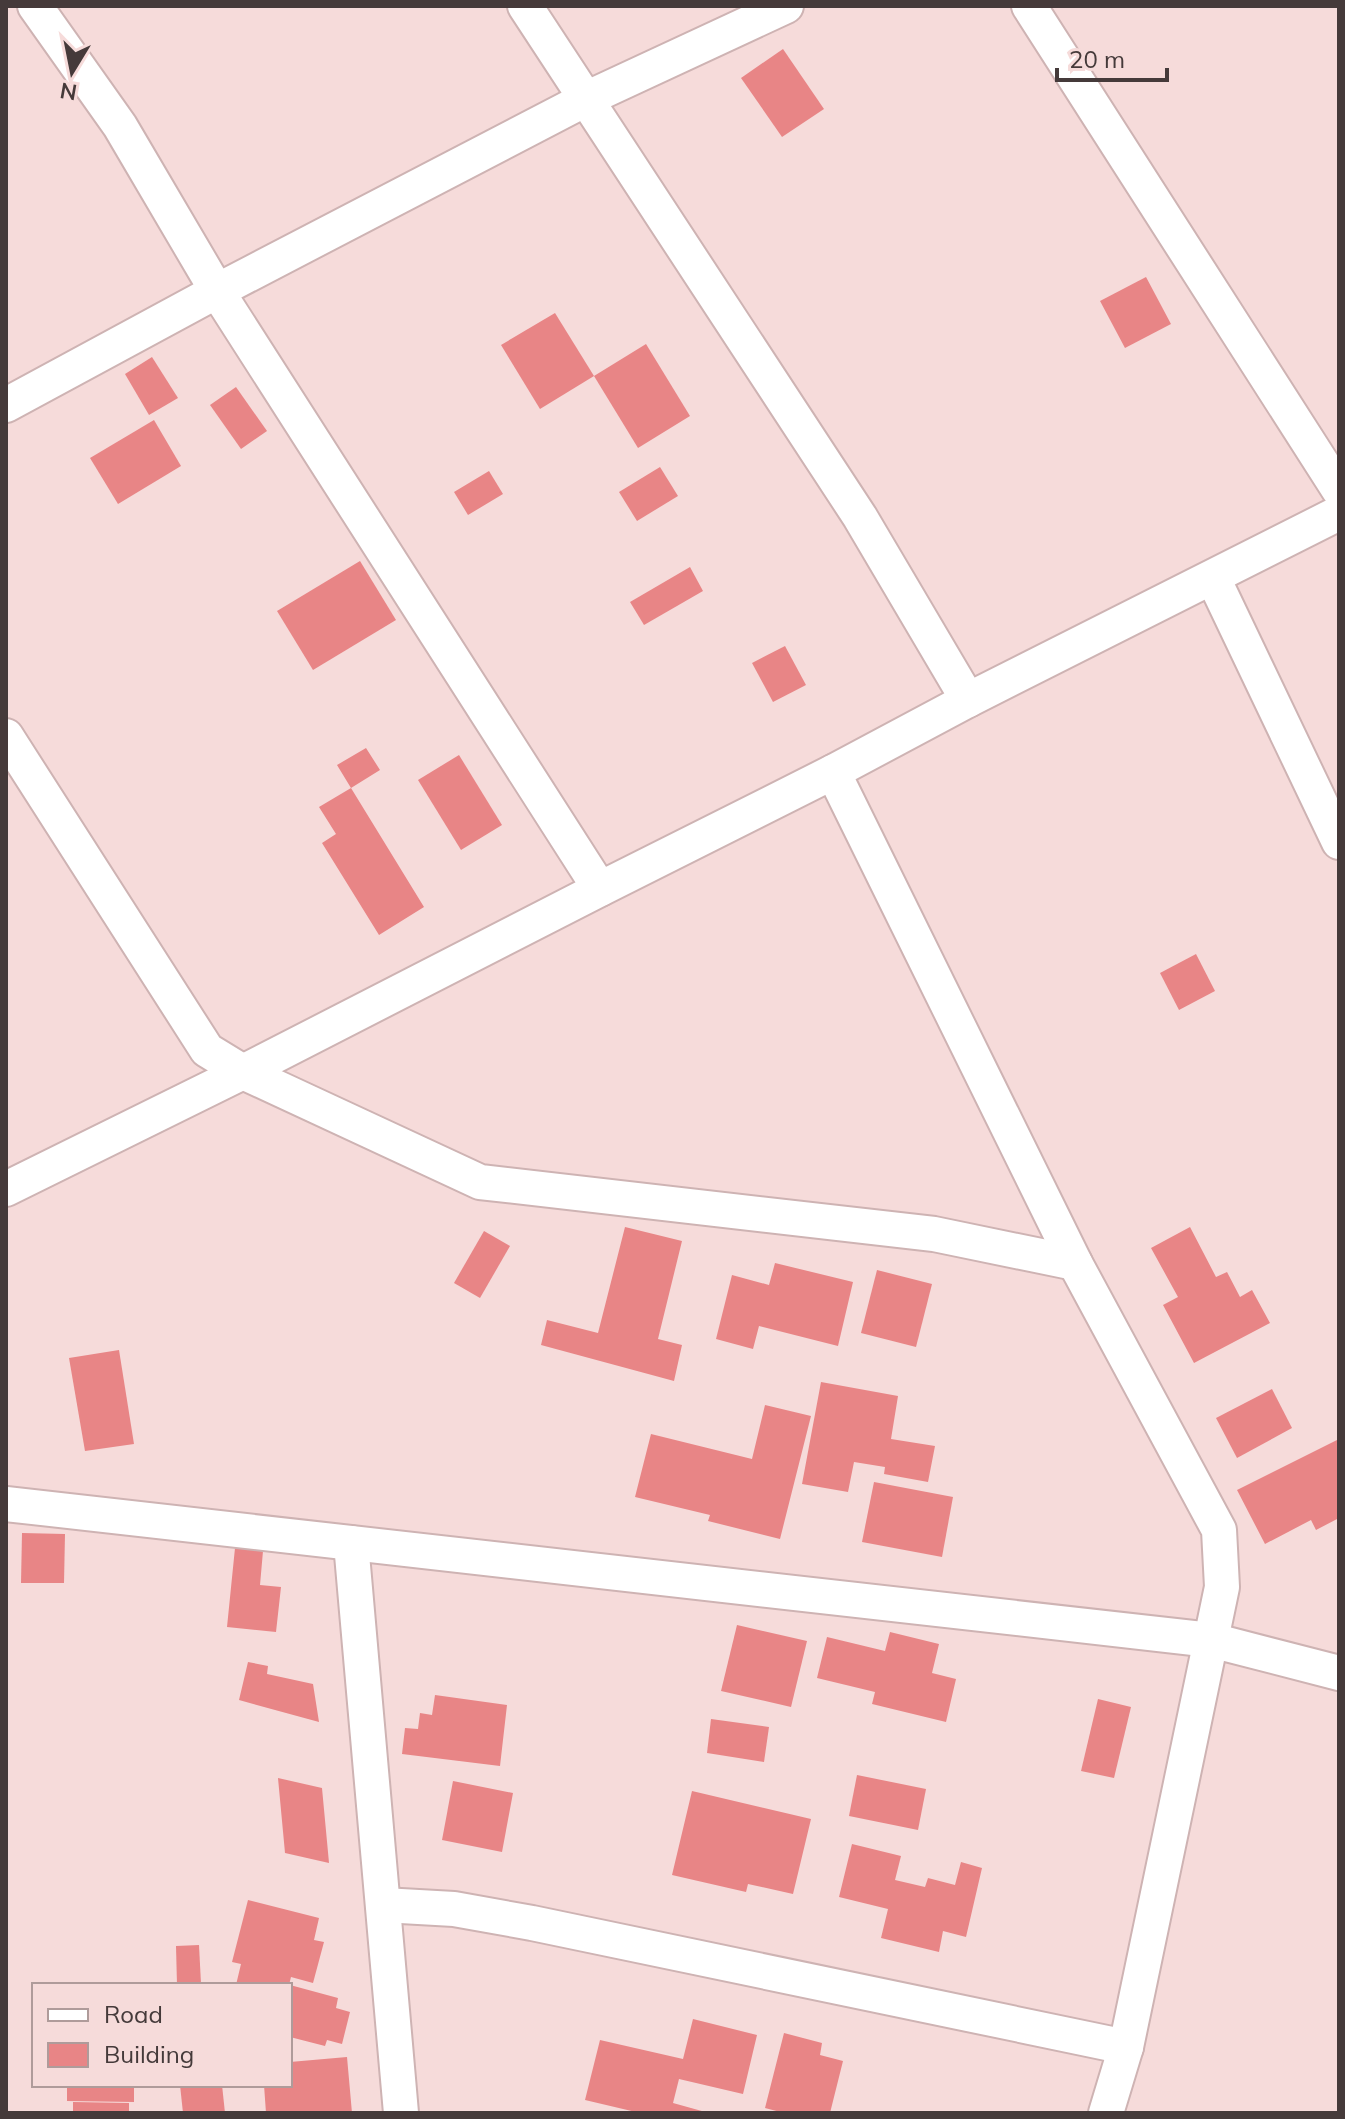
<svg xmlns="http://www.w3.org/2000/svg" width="1345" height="2119" font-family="Mulish,sans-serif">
<rect width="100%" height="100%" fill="#f6dbda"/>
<!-- building -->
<g fill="#e88586">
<polygon points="783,49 824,109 782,137 741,78"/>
<polygon points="1146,277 1171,324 1125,348 1100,301"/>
<polygon points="555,313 594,376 540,409 501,345"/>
<polygon points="646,344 690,416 638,448 594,376"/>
<polygon points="152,357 178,398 149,415 125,374"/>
<polygon points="236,387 267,431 241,449 210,405"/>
<polygon points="154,420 181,466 118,504 90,458"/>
<polygon points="660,467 678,496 637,521 619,492"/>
<polygon points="489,471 503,494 468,515 454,492"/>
<polygon points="360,561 396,620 313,670 277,611"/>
<polygon points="690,567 703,591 644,625 630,602"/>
<polygon points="785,646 806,685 773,702 752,663"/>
<polygon points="366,748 380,770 351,788 424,907 379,935 322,843 336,834 319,807 351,788 337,765"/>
<polygon points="459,755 502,825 461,850 418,780"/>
<polygon points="1196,954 1215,991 1179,1010 1160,973"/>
<polygon points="625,1227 682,1241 658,1339 682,1345 674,1381 541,1345 547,1320 598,1333"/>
<polygon points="1190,1227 1216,1277 1227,1272 1240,1297 1252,1290 1270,1323 1194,1363 1163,1305 1178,1297 1151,1248"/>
<polygon points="484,1231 510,1246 480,1298 454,1283"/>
<polygon points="775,1263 853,1282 838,1346 759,1326 753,1349 716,1339 732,1275 769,1285"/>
<polygon points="877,1270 932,1284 916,1347 861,1333"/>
<polygon points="119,1350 134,1444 85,1451 69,1358"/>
<polygon points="821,1382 898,1396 891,1439 935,1446 928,1482 884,1474 885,1467 854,1462 848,1492 802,1484"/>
<polygon points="1272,1389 1292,1428 1237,1458 1216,1418"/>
<polygon points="765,1405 811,1416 780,1539 708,1521 710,1515 635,1497 651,1434 752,1459"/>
<polygon points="1339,1439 1339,1518 1316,1530 1311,1520 1265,1544 1237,1490"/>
<polygon points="874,1482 953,1497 942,1557 862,1542"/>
<polygon points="22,1533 65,1534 64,1583 21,1583"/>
<polygon points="235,1548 263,1551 260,1585 281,1587 276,1632 227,1627"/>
<polygon points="737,1625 807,1641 791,1707 721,1691"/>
<polygon points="890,1632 939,1644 932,1673 956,1679 946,1722 872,1704 875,1692 817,1678 827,1637 885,1651"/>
<polygon points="248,1662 268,1666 267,1674 313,1684 319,1722 239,1700"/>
<polygon points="435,1695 507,1705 500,1766 402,1754 405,1728 418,1729 420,1713 432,1715"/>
<polygon points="1098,1699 1131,1707 1114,1778 1081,1771"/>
<polygon points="711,1719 769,1727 764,1762 707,1753"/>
<polygon points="857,1775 926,1789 918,1830 849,1816"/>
<polygon points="278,1778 322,1788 329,1863 285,1853"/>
<polygon points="453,1781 513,1793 502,1852 442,1840"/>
<polygon points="692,1791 811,1819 793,1894 748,1884 746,1892 672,1875"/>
<polygon points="852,1844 901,1856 895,1880 925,1887 928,1878 955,1885 961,1862 982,1868 966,1937 943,1931 939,1952 881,1938 888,1909 839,1897"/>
<polygon points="248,1900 319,1918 314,1940 324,1942 313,1983 291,1977 289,1985 236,1985 241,1964 232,1962"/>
<polygon points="199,1945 201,1984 177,1985 176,1946"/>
<polygon points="290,1985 338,1998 336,2008 350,2012 342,2044 327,2040 325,2046 290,2037"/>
<polygon points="693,2019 757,2035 743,2094 679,2079 673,2103 709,2113 640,2113 585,2100 600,2040 683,2059"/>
<polygon points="784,2033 822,2043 820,2055 843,2061 830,2113 784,2113 765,2108"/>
<polygon points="347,2057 352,2113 266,2113 264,2085 290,2085 290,2062"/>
<polygon points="67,2085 134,2085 134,2102 67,2101"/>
<polygon points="180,2085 222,2085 225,2113 183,2113"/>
<polygon points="73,2102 129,2103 129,2113 73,2113"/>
</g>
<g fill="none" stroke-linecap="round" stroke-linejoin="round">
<!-- street casing -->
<g stroke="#ceb3b3" stroke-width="38">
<g id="street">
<polyline points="35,6 120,126 217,291 600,889"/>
<polyline points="525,6 860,517 968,700"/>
<polyline points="1029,6 1339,490"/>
<polyline points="6,405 217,291 588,98 786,6"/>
<polyline points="1213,578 1339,842"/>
<polyline points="6,736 207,1050 243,1072 480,1182 934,1234 1075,1263"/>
<polyline points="833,772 1075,1263 1219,1530 1222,1587 1126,2047 1106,2113"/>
<polyline points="6,1189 243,1072 600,889 833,772 968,700 1339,513"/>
<polyline points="6,1504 1211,1640 1339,1673"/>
<polyline points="351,1543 401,2113"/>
<polyline points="383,1905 454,1909 532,1923 1126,2047"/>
</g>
</g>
<!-- street -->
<use href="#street" stroke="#fff" stroke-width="34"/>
</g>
<!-- border -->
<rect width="1345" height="2119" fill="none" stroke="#453a3a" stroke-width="16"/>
<!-- legend -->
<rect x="32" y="1983" width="260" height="104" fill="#f6dbda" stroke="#af9b9a" stroke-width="2"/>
<rect x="48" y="2009" width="40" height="12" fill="#ffffff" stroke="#af9b9a" stroke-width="2"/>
<text x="104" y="2023" font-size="24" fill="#453a3a">Road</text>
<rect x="48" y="2043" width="40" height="24" fill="#e88586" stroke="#af9b9a" stroke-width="2"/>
<text x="104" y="2063" font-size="24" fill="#453a3a">Building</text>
<!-- north arrow -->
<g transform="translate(72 72) rotate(190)" stroke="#f6dbda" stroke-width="6" paint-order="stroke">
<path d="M0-6L14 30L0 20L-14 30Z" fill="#453a3a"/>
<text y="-12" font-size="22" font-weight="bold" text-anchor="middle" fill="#453a3a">N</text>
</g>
<!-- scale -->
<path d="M1057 68v12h110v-12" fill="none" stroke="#453a3a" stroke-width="4"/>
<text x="1069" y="68" font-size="24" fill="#453a3a" stroke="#f6dbda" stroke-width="6" paint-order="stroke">20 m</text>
</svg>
